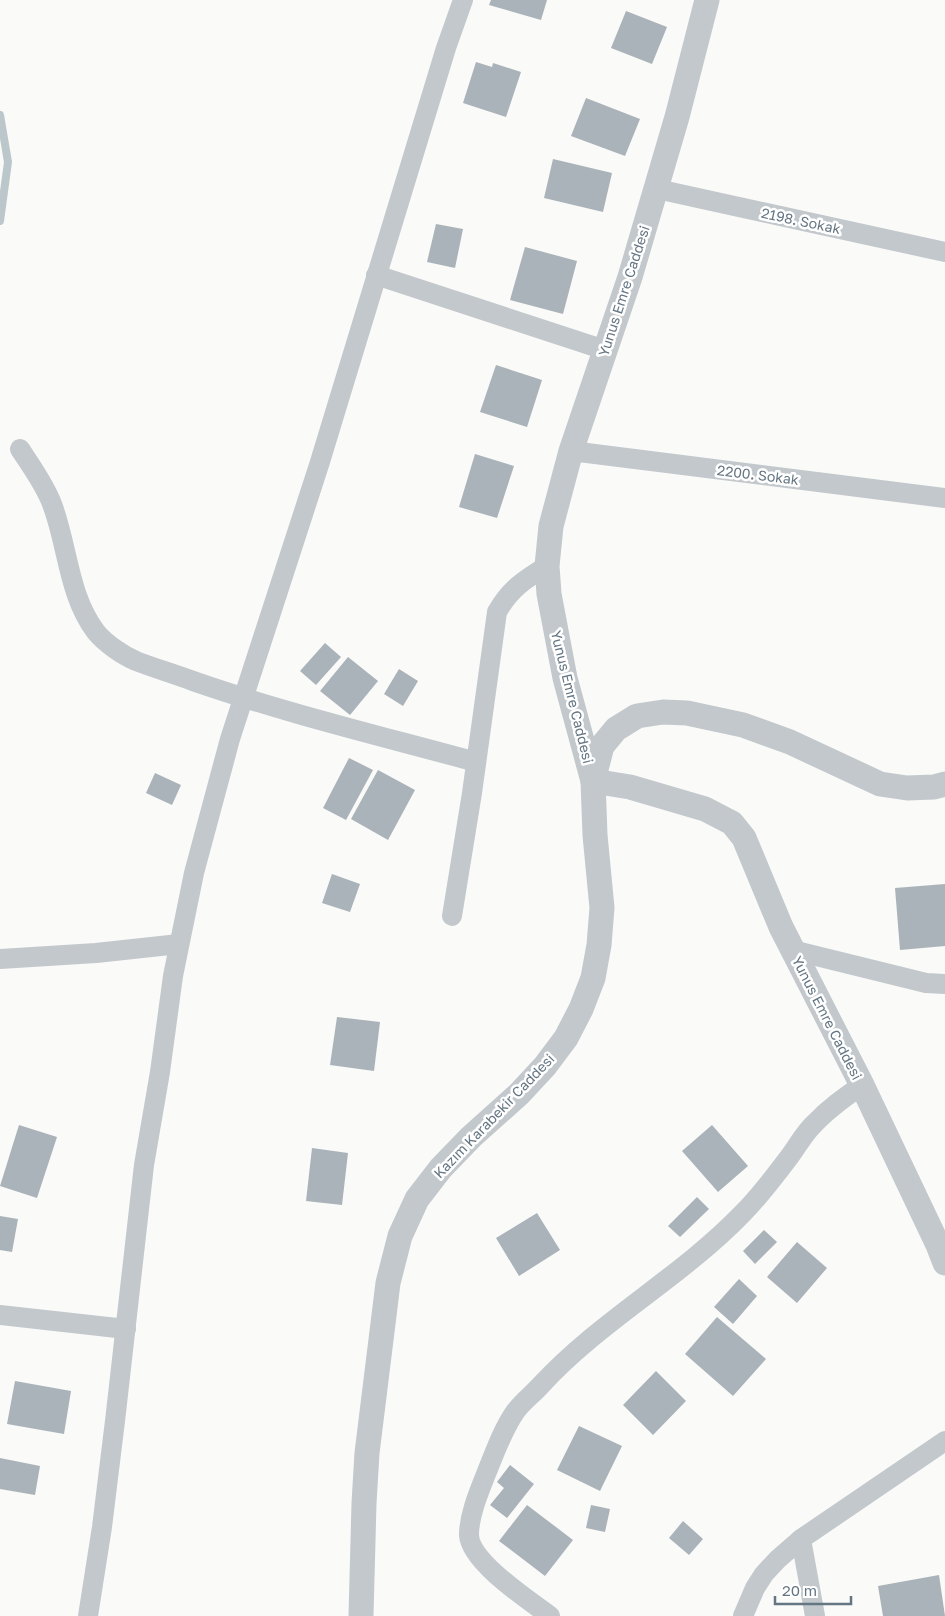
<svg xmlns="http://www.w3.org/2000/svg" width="945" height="1616" font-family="'Golos Text',sans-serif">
<rect width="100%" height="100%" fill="#fafaf8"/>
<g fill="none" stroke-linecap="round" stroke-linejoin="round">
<!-- stream -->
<polyline stroke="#bbc7cb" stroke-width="8" points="0,115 8,162 0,221"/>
</g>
<!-- building -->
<g fill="#aab3b9">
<polygon points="491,0 547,0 541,20 489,5"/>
<polygon points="626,11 667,27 652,64 611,48"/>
<polygon points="476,62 492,67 493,63 521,72 506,117 463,103"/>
<polygon points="586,98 640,119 625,156 571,136"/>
<polygon points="553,159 612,173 603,212 544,198"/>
<polygon points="436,224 463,229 455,268 427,262"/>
<polygon points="525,247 577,261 563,314 510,300"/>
<polygon points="496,365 542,380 527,427 480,412"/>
<polygon points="475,454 514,466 497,518 459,507"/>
<polygon points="325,643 341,657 316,685 300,671"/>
<polygon points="348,657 378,681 350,715 320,691"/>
<polygon points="399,669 418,681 403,706 384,694"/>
<polygon points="349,758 373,770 346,820 323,808"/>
<polygon points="378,770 415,790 388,840 351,819"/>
<polygon points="155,773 181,785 172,805 146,793"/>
<polygon points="332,874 360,884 350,912 322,903"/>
<polygon points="945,884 945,946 900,950 895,888"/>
<polygon points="337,1017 380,1022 374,1071 330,1065"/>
<polygon points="19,1125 57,1137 37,1198 0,1186"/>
<polygon points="712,1125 748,1166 718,1192 682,1151"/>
<polygon points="312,1148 348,1153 342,1205 306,1201"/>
<polygon points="697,1197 709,1209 680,1237 668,1226"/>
<polygon points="537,1213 560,1250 519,1276 496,1238"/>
<polygon points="0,1216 18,1219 12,1252 0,1250"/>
<polygon points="764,1230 777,1242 755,1264 743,1251"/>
<polygon points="797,1242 827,1268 797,1303 767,1277"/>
<polygon points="739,1279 757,1296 733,1324 714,1307"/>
<polygon points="717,1317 766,1359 733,1396 685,1354"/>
<polygon points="656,1371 686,1401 653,1435 623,1405"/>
<polygon points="15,1381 71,1391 64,1434 7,1424"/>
<polygon points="579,1426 622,1446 600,1491 557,1470"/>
<polygon points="0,1458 40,1466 35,1495 0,1489"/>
<polygon points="510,1465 534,1484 507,1518 490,1505 504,1488 497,1482"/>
<polygon points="527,1505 573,1540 545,1576 499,1541"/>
<polygon points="591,1505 610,1509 605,1532 586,1528"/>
<polygon points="683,1521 703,1539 689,1555 669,1538"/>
<polygon points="939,1575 945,1616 883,1616 878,1586"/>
</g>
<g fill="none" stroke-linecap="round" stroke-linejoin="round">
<!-- minor -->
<g stroke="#c3c8cc" stroke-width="20">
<polyline points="657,189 945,252"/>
<polyline points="376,275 605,350"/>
<path d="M20 449C31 466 45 485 52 504 68 546 68 595 96 632 105 643 122 655 136 661 154 668 174 674 193 681 285 713 381 736 476 762"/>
<polyline points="571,451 945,498"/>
<path d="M452 916 472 793 497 612C510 589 525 579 547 566"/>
<polyline points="792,950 926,983 945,984"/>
<polyline points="0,959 96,953 179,944"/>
<polyline points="0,1315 126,1329"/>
<polyline points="801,1539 815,1616"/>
<polyline points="88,1616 102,1527 115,1421 144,1165 160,1072 173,976 194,873 230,739 319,465 446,48 463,0"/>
<path d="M550 1616C530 1601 470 1562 469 1535 469 1515 479 1492 486 1474 495 1452 502 1431 515 1412 522 1402 533 1394 541 1385 601 1320 680 1278 742 1214 760 1196 775 1176 790 1156 798 1145 805 1132 815 1123 829 1108 845 1097 862 1085"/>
<polyline points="743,1616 755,1588 764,1574 778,1559 801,1539 945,1441"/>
</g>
<!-- tertiary -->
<g stroke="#c3c8cc" stroke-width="25">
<polyline points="707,0 677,117 630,277 571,451 551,526 547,566 549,594 565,678 593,781 630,787 705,809 732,823 744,838 781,927 862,1085 938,1245 945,1263"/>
<polyline points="361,1616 364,1503 367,1453 388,1283 400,1236 417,1199 441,1168 471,1137 519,1094 545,1066 566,1038 581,1009 593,978 599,945 602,908 595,835 593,781 602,746 616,729 637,716 663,712 687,713 743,725 790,742 880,784 907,788 934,787 945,784"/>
</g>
</g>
<g text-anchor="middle" stroke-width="5" stroke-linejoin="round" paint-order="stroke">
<!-- street labels -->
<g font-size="14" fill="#657683" stroke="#fff">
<text transform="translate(801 221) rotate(12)" y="5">2198. Sokak</text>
<text transform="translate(624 291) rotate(-72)" y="5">Yunus Emre Caddesi</text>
<text transform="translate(758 475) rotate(7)" y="5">2200. Sokak</text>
<text transform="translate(572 697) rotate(76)" y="5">Yunus Emre Caddesi</text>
<text transform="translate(827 1018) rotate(63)" y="5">Yunus Emre Caddesi</text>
<text transform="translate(494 1116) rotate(-46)" y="5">Kazım Karabekir Caddesi</text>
</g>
</g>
<!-- scale -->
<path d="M775 1596v8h76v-8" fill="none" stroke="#657683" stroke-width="2.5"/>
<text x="782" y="1596" font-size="15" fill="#657683" stroke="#ffffff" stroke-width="4" paint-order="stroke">20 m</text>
</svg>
